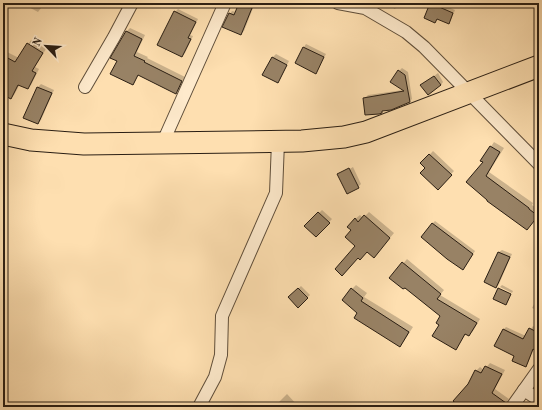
<svg xmlns="http://www.w3.org/2000/svg" width="542" height="410" font-family="'Old Standard TT',serif">
<rect width="100%" height="100%" fill="#fedfb0"/>
<filter id="stains"><feTurbulence type="fractalNoise" baseFrequency=".005" numOctaves="4"/><feColorMatrix values="0 0 0 0 .2 0 0 0 0 .09 0 0 0 0 .02 0 0 0 .5 -.17"/></filter>
<radialGradient id="worn" r=".72"><stop offset=".6" stop-color="#630" stop-opacity="0"/><stop offset="1" stop-color="#630" stop-opacity=".3"/></radialGradient>
<!-- shadow -->
<g fill="#0003">
<polygon points="21,3 45,3 38,12"/>
<polygon points="240,3 255,3 244,31 241,34 230,14 232,11 237,12"/>
<polygon points="385,3 399,3 395,9"/>
<polygon points="432,3 439,3 455,10 451,20 448,23 438,18 435,22"/>
<polygon points="178,9 198,19 190,35 193,36 185,53 182,56 175,12"/>
<polygon points="130,28 145,35 137,52 148,57 147,58 185,77 180,89 176,92 139,74 133,84 118,61 126,32"/>
<polygon points="31,40 46,49 35,67 39,69 31,85 27,88 20,84 14,95 11,98 3,94 3,50 19,58"/>
<polygon points="306,44 326,54 318,69 316,72 304,47"/>
<polygon points="276,54 289,61 280,79 277,82 264,75 273,57"/>
<polygon points="402,68 408,72 412,99 409,102 384,110 382,112 365,98 368,95 403,90 399,71"/>
<polygon points="438,73 443,82 441,85 425,83"/>
<polygon points="41,84 54,90 41,120 38,123 25,117 38,87"/>
<polygon points="494,142 504,148 489,172 533,203 532,205 539,210 539,214 527,229 467,182 484,162 482,160"/>
<polygon points="433,151 454,171 438,188 427,168 422,163"/>
<polygon points="353,167 361,184 358,187 341,174"/>
<polygon points="322,210 332,219 316,236 306,226"/>
<polygon points="369,212 394,233 378,252 367,251 357,246 352,230 355,219 360,215 363,218"/>
<polygon points="435,221 475,251 466,265 432,224"/>
<polygon points="502,250 512,254 499,284 496,287 499,252"/>
<polygon points="407,259 444,290 440,295 480,319 473,331 469,335 466,333 456,348 440,325 441,316 405,286 391,278"/>
<polygon points="356,285 367,293 364,297 413,327 404,341 400,346 359,313 352,289"/>
<polygon points="502,285 513,291 512,293 500,287"/>
<polygon points="301,286 310,295 298,306 289,297"/>
<polygon points="539,295 539,311 532,308"/>
<polygon points="533,326 539,329 539,349 534,349 528,363 525,366 515,356 504,329 506,327 526,336"/>
<polygon points="490,363 505,370 495,389 509,399 503,407 461,407 469,384 476,371 480,367 484,370"/>
<polygon points="287,394 299,407 274,407"/>
</g>
<!-- building -->
<g fill="#988265" stroke="#2a1e13">
<polygon points="239,3 254,3 241,35 222,27 229,13 234,15"/>
<polygon points="430,3 453,13 449,24 437,19 435,23 424,18"/>
<polygon points="174,11 196,22 188,38 191,39 182,57 157,45"/>
<polygon points="126,31 142,39 134,56 145,61 144,62 182,81 176,94 138,75 133,85 110,74 117,61 110,58"/>
<polygon points="27,43 43,53 32,71 36,73 28,89 18,85 11,99 3,95 3,62 6,57 15,62"/>
<polygon points="303,47 324,57 316,74 295,63"/>
<polygon points="272,57 287,65 278,83 262,75"/>
<polygon points="398,70 405,75 410,102 391,110 382,111 382,113 379,114 365,115 363,98 404,91 390,82"/>
<polygon points="434,76 441,85 428,95 420,85"/>
<polygon points="37,87 52,93 38,124 23,118"/>
<polygon points="490,146 500,152 486,176 529,208 529,209 538,216 527,230 487,201 487,200 466,182 483,162 480,161"/>
<polygon points="429,154 452,175 438,190 420,173 425,168 420,163"/>
<polygon points="349,168 359,188 347,194 337,174"/>
<polygon points="318,212 330,223 316,237 304,226"/>
<polygon points="364,215 390,238 374,258 367,252 360,260 358,258 342,276 335,269 355,246 345,237 351,230 347,227 355,218 358,222"/>
<polygon points="432,223 473,254 463,270 447,259 421,237"/>
<polygon points="498,252 510,257 496,288 484,282"/>
<polygon points="402,262 441,294 437,299 477,323 469,336 465,334 456,350 432,336 439,325 436,323 440,316 405,288 403,289 389,278"/>
<polygon points="298,288 308,298 298,308 288,297"/>
<polygon points="351,288 363,298 361,301 409,332 400,347 354,318 357,313 342,300"/>
<polygon points="498,288 511,294 506,305 493,299"/>
<polygon points="529,328 539,333 539,353 533,349 526,367 512,361 514,356 494,346 503,329 523,339"/>
<polygon points="485,366 502,374 492,393 506,403 505,407 460,407 453,401 468,384 475,370 481,373"/>
</g>
<g fill="none" stroke-linecap="round" stroke-linejoin="round">
<!-- minor casing -->
<g stroke="#5f4e3a" stroke-width="14">
<g id="minor">
<polyline points="338,3 365,8 406,32 424,47 539,164"/>
<polyline points="85,87 114,37 132,3"/>
<polyline points="163,142 225,3"/>
<polyline points="524,390 539,400"/>
<polyline points="199,407 215,377 221,355 222,316 276,193 278,142"/>
<polyline points="512,407 539,369"/>
</g>
</g>
<!-- trunk casing -->
<g stroke="#2a1e13" stroke-width="23">
<polyline id="trunk" points="3,134 31,140 84,144 302,141 344,137 366,132 539,66"/>
</g>
<!-- minor -->
<use href="#minor" stroke="#feeacc" stroke-width="12"/>
<!-- trunk -->
<use href="#trunk" stroke="#fedfb0" stroke-width="21"/>
</g>
<!-- margin -->
<rect width="542" height="410" fill="none" stroke="#fedfb0" stroke-width="16"/>
<rect x="4" y="4" width="534" height="402" fill="none" stroke="#2a1e13" stroke-width="2"/>
<rect x="8" y="8" width="526" height="394" fill="none" stroke="#2a1e13"/>
<!-- north arrow -->
<g transform="translate(46 46) rotate(295)" stroke="#feeacc" stroke-width="3" paint-order="stroke">
<path d="M0-3L7 15L0 10L-7 15Z" fill="#2a1e13"/>
<text y="-6" font-size="11" font-weight="bold" text-anchor="middle" fill="#2a1e13">N</text>
</g>
<rect width="100%" height="100%" filter="url(#stains)"/>
<rect width="100%" height="100%" fill="url(#worn)"/>
</svg>
